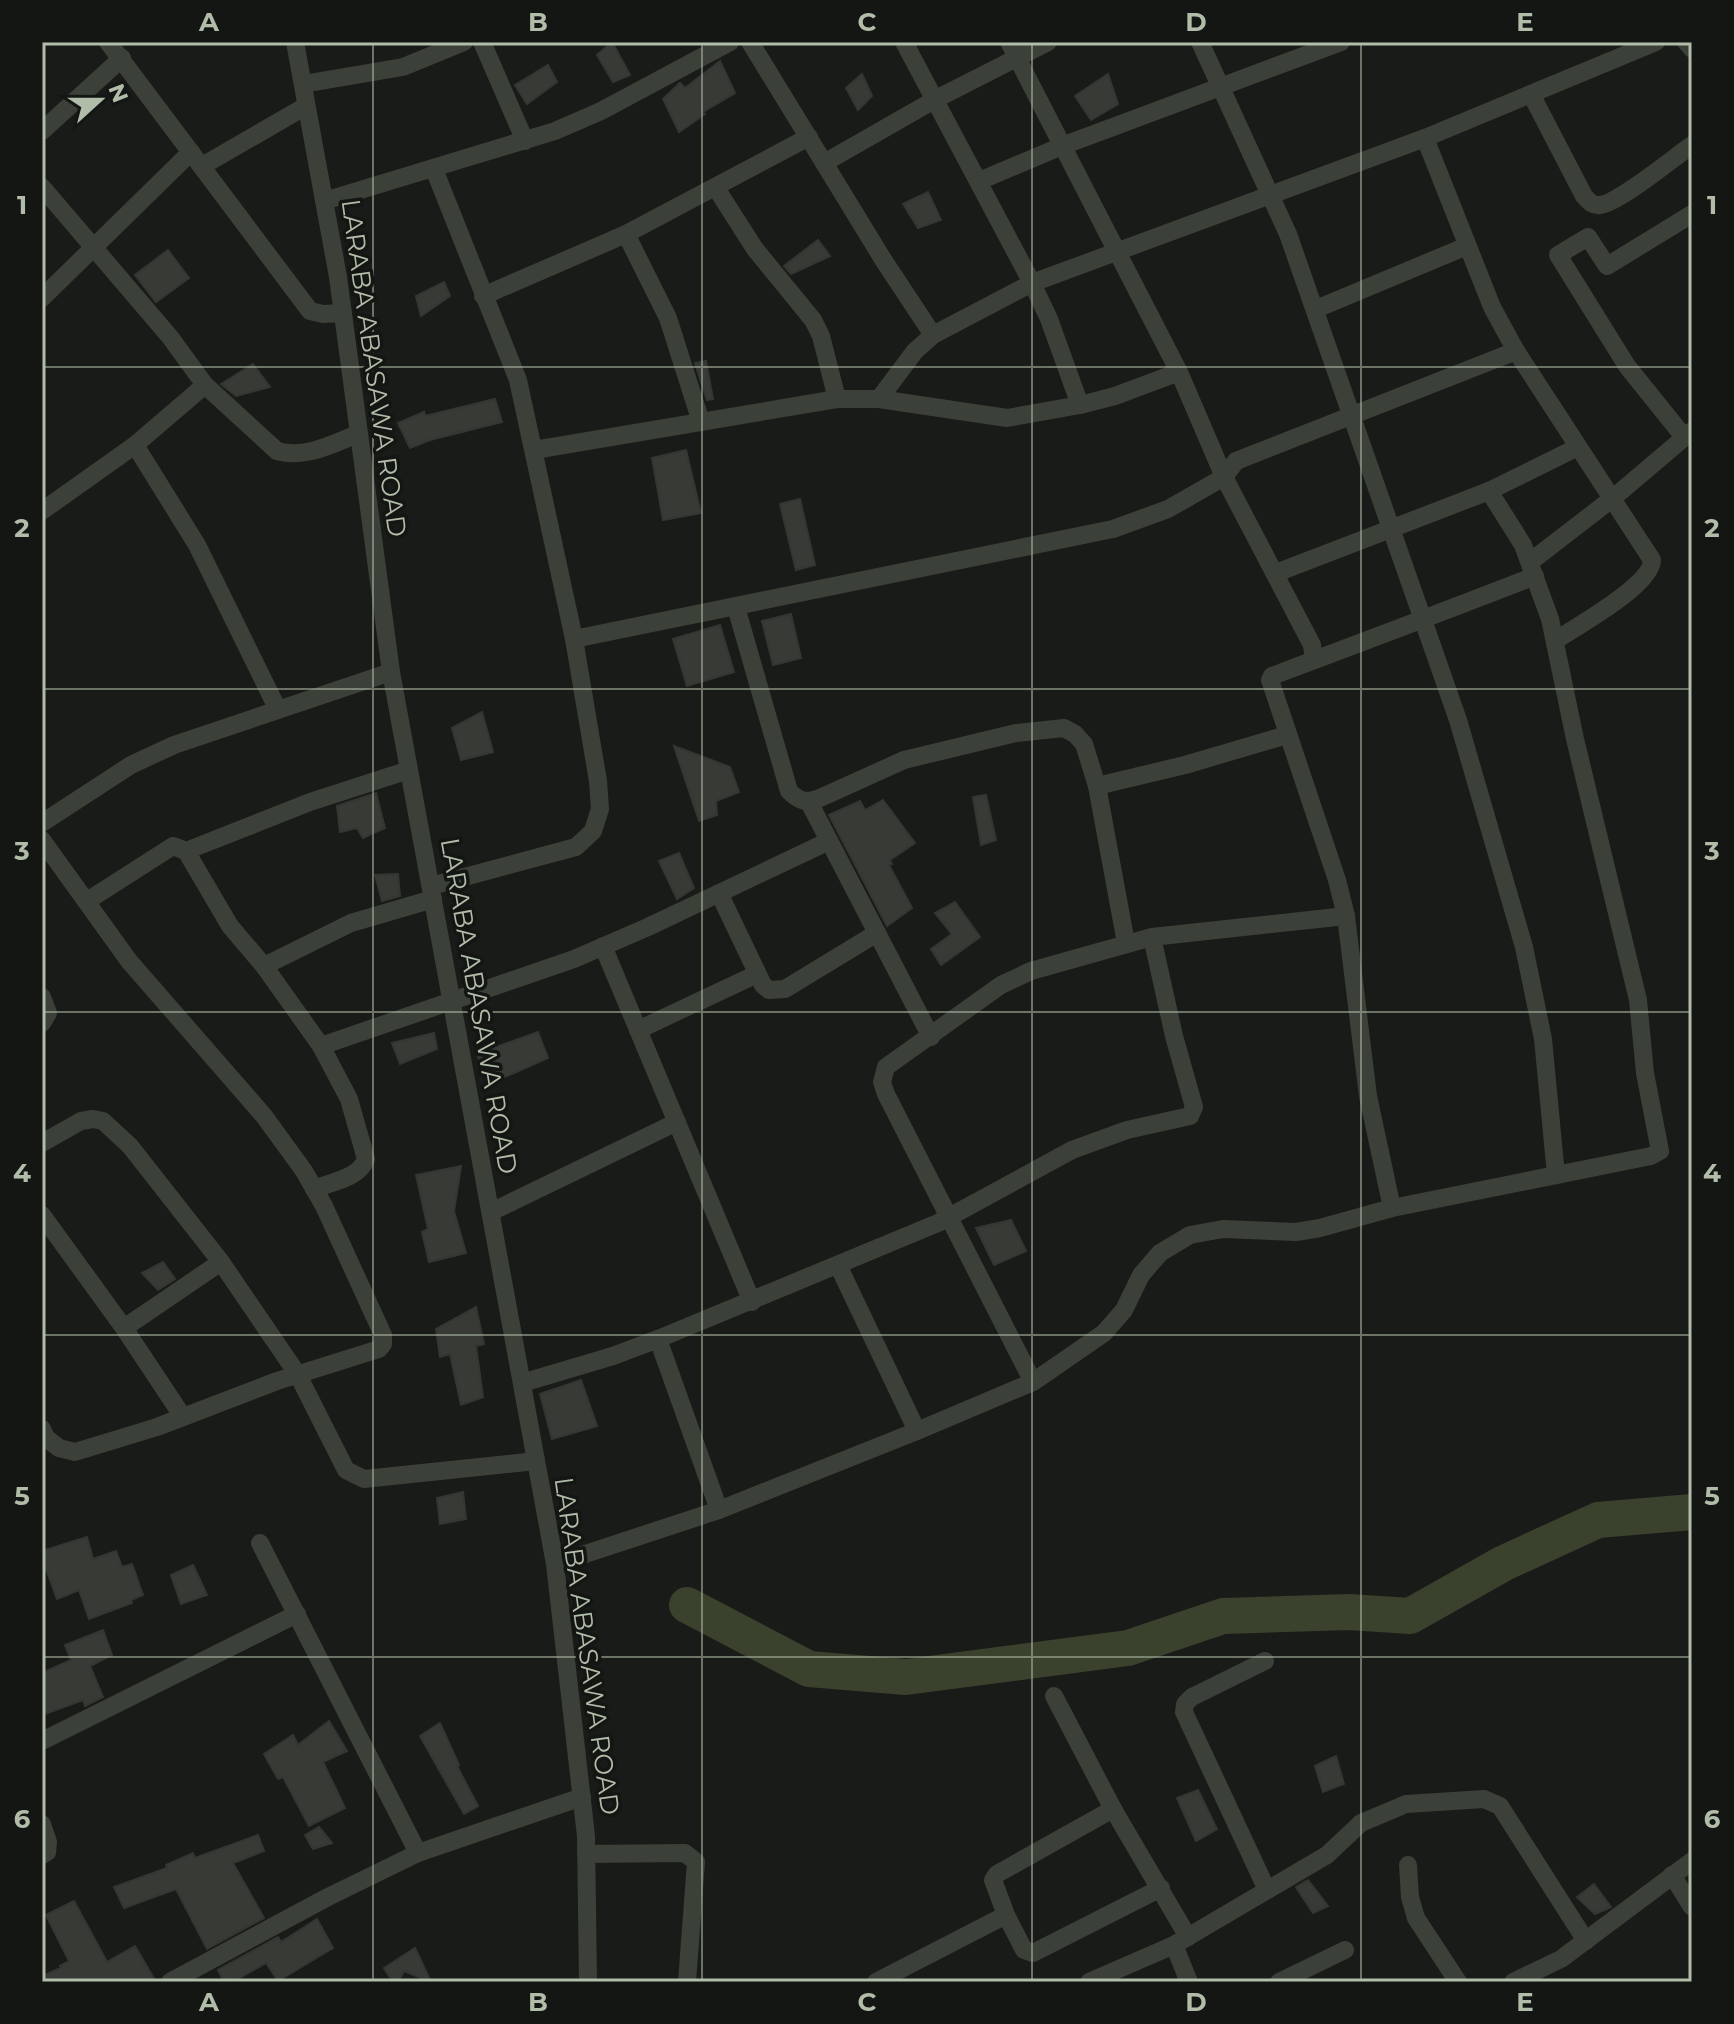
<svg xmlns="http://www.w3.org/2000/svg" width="1734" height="2024" font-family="Montserrat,sans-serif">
<rect width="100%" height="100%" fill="#191b18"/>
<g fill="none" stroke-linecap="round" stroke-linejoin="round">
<!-- river -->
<polyline stroke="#3a412d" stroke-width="36" points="687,1605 809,1669 906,1677 1128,1648 1223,1616 1349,1612 1410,1616 1504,1563 1598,1520 1692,1512"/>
</g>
<!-- building -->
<g fill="#373a35" stroke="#333732" stroke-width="2">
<polygon points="612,42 630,75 613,82 597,55"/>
<polygon points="720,61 735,93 703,112 705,114 679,132 663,99 680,83 685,88"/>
<polygon points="548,65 557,82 527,104 515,85"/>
<polygon points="862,74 872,96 858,110 846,88"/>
<polygon points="1108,74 1118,104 1091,120 1075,96"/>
<polygon points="928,192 941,220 918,228 903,204"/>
<polygon points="818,240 830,256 791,274 784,266"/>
<polygon points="168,250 189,278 156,302 135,275"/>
<polygon points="444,282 450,296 421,316 416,296"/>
<polygon points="706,361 713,399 707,400 695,363"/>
<polygon points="253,364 270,387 236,396 221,384"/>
<polygon points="495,399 502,422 430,440 410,448 398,423 424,412 425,416"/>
<polygon points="686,450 701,513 663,520 652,458"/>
<polygon points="800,499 815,565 796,570 780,504"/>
<polygon points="791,614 801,658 773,665 762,621"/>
<polygon points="720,625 734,672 687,686 673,639"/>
<polygon points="482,712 493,752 461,760 452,728"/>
<polygon points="674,746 730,767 739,792 716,801 717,815 699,821"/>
<polygon points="376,793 385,828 363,838 357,828 340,832 337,806"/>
<polygon points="986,795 996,840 981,845 973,797"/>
<polygon points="883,800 915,843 890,860 892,864 889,865 912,908 887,926 829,815 860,801 865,810"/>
<polygon points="679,853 694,888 677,899 659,861"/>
<polygon points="398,874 400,896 382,901 375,875"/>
<polygon points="955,902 980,937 941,965 931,949 952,934 935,913"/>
<polygon points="538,1032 548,1058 489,1084 477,1054"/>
<polygon points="434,1033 437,1049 400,1064 392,1043"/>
<polygon points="461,1166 454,1211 466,1253 429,1262 422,1232 428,1229 416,1175"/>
<polygon points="1011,1220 1026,1251 994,1265 976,1228"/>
<polygon points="163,1262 175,1279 158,1290 142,1273"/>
<polygon points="476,1307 484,1344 476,1346 483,1397 461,1405 450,1354 440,1357 436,1329"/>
<polygon points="581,1380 597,1426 552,1439 540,1394"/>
<polygon points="463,1492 466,1519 440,1524 437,1498"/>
<polygon points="87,1537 93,1559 116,1551 122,1567 132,1564 143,1595 131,1600 132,1603 89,1619 79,1590 57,1599 42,1558 42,1551"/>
<polygon points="193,1565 207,1595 181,1604 171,1575"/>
<polygon points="103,1630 112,1655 90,1666 103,1697 85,1706 83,1700 42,1715 42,1673 71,1660 65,1645"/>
<polygon points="329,1721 347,1751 323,1762 345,1808 309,1826 283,1777 278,1779 264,1754 293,1735 298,1745"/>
<polygon points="440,1723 459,1765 457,1766 478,1806 464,1814 420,1736"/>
<polygon points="1336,1756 1344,1784 1323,1792 1315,1766"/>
<polygon points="1198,1790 1217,1829 1196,1841 1177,1798"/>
<polygon points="319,1827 332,1843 313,1849 305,1835"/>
<polygon points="258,1835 264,1851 233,1863 264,1918 207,1949 176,1889 124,1908 114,1887 167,1868 166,1865 193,1853 195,1858"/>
<polygon points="1308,1880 1328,1906 1313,1913 1296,1887"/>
<polygon points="1594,1884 1611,1907 1595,1914 1577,1897"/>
<polygon points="74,1901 107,1962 135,1946 156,1982 42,1982 42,1976 61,1968 60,1966 69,1961 46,1915"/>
<polygon points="317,1919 333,1948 278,1981 266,1963 232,1982 224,1982 218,1970 278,1937 281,1942"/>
<polygon points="415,1948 431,1982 404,1971 398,1982 393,1982 384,1968"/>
</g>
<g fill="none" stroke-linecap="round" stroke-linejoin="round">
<!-- street -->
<g stroke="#3b4039" stroke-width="18">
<polyline points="108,42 310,311 323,314 343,313"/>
<polyline points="295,42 338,277 391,672 555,1564 586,1836 588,1982"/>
<polyline points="482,42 525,141"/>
<polyline points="750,42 884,261 933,335"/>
<polyline points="904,42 1032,283 1049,319 1080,405"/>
<polyline points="1009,42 1179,372 1224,477 1312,645 1314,659"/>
<polyline points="1200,42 1288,234 1458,720 1524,947 1543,1039 1556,1175"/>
<polyline points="1686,42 1692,49"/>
<polyline points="303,84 403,67 464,42"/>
<path d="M1531 94 1584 196C1589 201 1592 206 1600 205 1619 203 1673 158 1692 145"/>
<polyline points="42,131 122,58"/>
<path d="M1425 138 1492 307 1516 351 1652 560C1652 585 1577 626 1555 641"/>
<polyline points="824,163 936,99 1048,42"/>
<polyline points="202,166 306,106"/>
<polyline points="979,181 1062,146 1341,42"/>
<path d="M42 187 170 337 205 385 277 451C306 459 332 444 358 434"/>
<polyline points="716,188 755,249 813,320 821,336 837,399"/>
<polyline points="324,201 555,131 601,111 730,42"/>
<polyline points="626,234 668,318 701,422"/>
<polyline points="483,296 626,234 809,137"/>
<polyline points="42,298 191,152"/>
<polyline points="1316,309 1467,246"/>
<polyline points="879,399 915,351 933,335 1032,283 1425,138 1656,42"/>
<polyline points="1684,437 1627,366 1558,255 1588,237 1607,266 1692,214"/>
<polyline points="135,445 197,545 278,710"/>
<polyline points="534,450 837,399 879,399 1007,418 1080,405 1115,396 1179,372"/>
<polyline points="42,511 135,445 205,385"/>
<polyline points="1530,562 1613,498 1692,431"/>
<polyline points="1276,573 1489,491 1578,447"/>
<path d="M736 607 789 791C800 802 806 803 820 798L904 760 1016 733 1064 728 1075 734 1084 744 1097 786 1126 943"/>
<polyline points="574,639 1113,529 1168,509 1224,477 1236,461 1516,351"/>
<polyline points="1097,786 1185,765 1287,735"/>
<polyline points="809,802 931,1037"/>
<polyline points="42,823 131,765 174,745 391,672"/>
<polyline points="42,840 129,961 264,1116 304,1171 324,1206 383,1335 383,1344 379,1349 277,1381 157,1427 75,1452 59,1448 46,1438 42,1429"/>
<polyline points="186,851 310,802 409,770"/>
<polyline points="431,886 576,847 593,831 600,809 598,781 574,639 518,380 434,169"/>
<polyline points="719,893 763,985 769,990 785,989 877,933"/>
<path d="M87 901 173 846 186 851 230 926 264 966 321 1046 349 1099 366 1159C360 1178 331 1182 314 1189"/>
<polyline points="603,946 752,1302"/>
<polyline points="264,966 351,923 433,899"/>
<polyline points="42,997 48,1013 42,1023"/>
<polyline points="638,1030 757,974"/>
<polyline points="321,1046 574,959 648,927 829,841"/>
<polyline points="42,1143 81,1121 93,1119 103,1121 130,1146 221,1262 298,1375 346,1470 364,1479 536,1461"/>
<path d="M1392 1208 1368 1096 1346 916 1337 880 1270 680 1272 676C1360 643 1448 610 1535 576"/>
<polyline points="491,1212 677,1122"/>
<polyline points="42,1215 124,1328 183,1417"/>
<polyline points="124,1328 221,1262"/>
<polyline points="658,1339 719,1510"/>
<polyline points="1033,1382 886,1094 882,1082 886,1067 1001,985 1031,971 1152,937 1346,916"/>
<polyline points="522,1383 613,1356 658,1339 938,1223 1072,1150 1127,1130 1190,1116 1194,1107 1174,1036 1152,937"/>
<polyline points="917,1431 1033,1382 1104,1333 1124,1310 1141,1275 1160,1253 1190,1235 1223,1229 1296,1232 1320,1228 1392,1208 1651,1156 1660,1151 1645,1073 1638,1000 1575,739 1550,619 1523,545 1489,491"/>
<polyline points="260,1543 418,1853"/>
<polyline points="555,1564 719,1510 917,1431 838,1265"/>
<polyline points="1265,1661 1192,1697 1185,1704 1184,1712 1267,1890"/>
<polyline points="1054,1696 1113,1809 1188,1937"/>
<polyline points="42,1741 297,1614"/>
<polyline points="1113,1809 997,1874 993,1880 1006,1915 1024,1950 1033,1953 1161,1888"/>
<polyline points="42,1824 48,1842 47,1852 42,1855"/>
<polyline points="586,1854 685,1853 696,1862 687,1982"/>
<polyline points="1408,1865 1410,1897 1416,1918 1458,1982"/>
<polyline points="1672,1875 1692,1907"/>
<polyline points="1174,1945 1189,1982"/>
<polyline points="170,1982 328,1897 418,1853 582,1797"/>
<polyline points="876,1982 1006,1915"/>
<polyline points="1089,1982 1174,1945 1327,1855 1361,1823 1406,1804 1484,1799 1500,1806 1586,1941"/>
<polyline points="1279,1982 1345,1950"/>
<polyline points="1513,1982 1561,1959 1692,1861"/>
</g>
</g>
<!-- grid -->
<path fill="none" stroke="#b1bca9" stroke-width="2" stroke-opacity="0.55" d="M373 42V1982M702 42V1982M1032 42V1982M1361 42V1982M42 367H1692M42 689H1692M42 1012H1692M42 1335H1692M42 1657H1692"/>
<g text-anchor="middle" stroke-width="7" stroke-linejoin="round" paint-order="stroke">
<!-- street labels -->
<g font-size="26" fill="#b1bca9" stroke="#131613">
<text transform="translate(374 368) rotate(82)" y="9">LARABA ABASAWA ROAD</text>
<text transform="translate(479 1006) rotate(80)" y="9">LARABA ABASAWA ROAD</text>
<text transform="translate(587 1646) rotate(82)" y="9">LARABA ABASAWA ROAD</text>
</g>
</g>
<!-- border -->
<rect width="1734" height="2024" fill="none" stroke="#131613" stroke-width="88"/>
<!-- north arrow -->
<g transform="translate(100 100) rotate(69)" stroke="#131613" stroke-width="6" paint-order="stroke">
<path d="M0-6L14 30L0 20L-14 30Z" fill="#b1bca9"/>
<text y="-12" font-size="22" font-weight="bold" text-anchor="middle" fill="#b1bca9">N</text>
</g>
<rect x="44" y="44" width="1646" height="1936" fill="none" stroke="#b1bca9" stroke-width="3"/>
<g font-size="26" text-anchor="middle" font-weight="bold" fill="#b1bca9">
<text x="209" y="31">A</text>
<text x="538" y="31">B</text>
<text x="867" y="31">C</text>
<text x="1196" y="31">D</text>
<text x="1525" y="31">E</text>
<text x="22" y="214">1</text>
<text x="1712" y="214">1</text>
<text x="22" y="537">2</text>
<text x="1712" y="537">2</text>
<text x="22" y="860">3</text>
<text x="1712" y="860">3</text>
<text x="22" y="1182">4</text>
<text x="1712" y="1182">4</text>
<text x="22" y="1505">5</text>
<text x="1712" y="1505">5</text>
<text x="22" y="1828">6</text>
<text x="1712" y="1828">6</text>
<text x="209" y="2011">A</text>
<text x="538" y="2011">B</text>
<text x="867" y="2011">C</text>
<text x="1196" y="2011">D</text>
<text x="1525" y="2011">E</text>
</g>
</svg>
